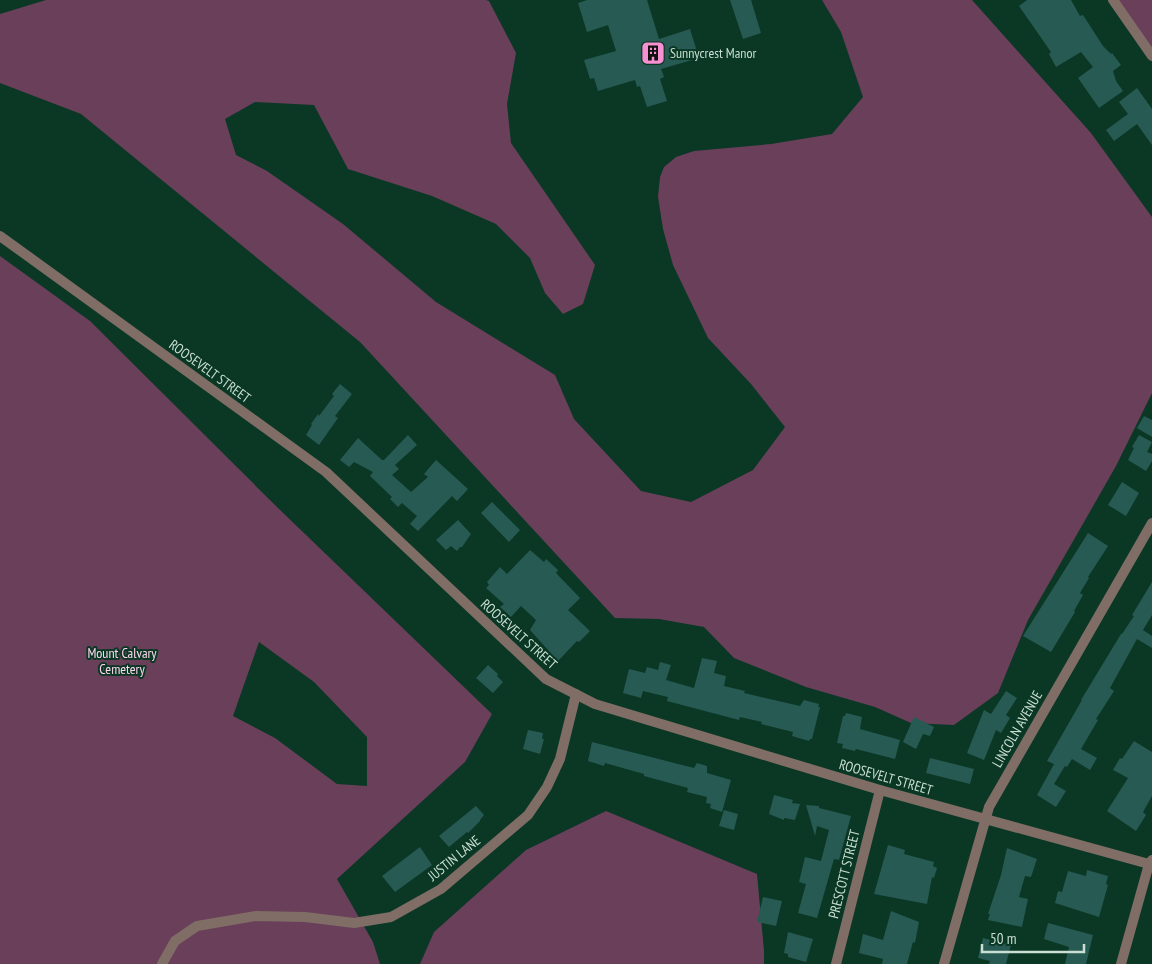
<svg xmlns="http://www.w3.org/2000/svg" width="1152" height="964" font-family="'PT Sans Narrow',sans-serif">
<rect width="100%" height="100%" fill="#0b3725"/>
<!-- green -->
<g fill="#693f59" fill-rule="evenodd">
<polygon points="46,0 486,0 489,1 516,53 507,104 511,143 595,265 583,304 563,314 545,293 530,258 496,224 432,196 348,169 314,105 255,102 225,119 236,155 267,171 343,224 436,302 555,375 574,419 641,491 691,502 753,470 785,427 751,384 708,338 673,265 663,229 658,197 660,177 664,167 676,157 694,151 771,144 832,134 863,97 841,32 822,0 972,0 1091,133 1152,217 1152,393 1116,466 1028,620 998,693 954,725 911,723 875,707 806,687 734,658 704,627 659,619 615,618 360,342 81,114 0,83 0,14"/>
<polygon points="1113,0 1152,0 1152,56"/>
<path d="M0 256 90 321 278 508 492 714 465 762 337 879 373 942 380 964H0ZM259 642 314 682 367 737V786L337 784 275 738 233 716Z"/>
<polygon points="606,811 757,874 764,951 764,964 420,964 434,932 526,850"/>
</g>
<!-- building -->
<g fill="#275a53">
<polygon points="587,0 647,0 659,39 690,29 699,58 661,69 664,77 660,79 667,101 647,107 640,86 637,87 635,80 598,91 594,78 590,79 584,60 616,51 608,25 587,32 578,3"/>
<polygon points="730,0 751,0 761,33 743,39"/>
<polygon points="1027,0 1071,0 1080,16 1083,15 1103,46 1111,54 1112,53 1121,65 1113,71 1116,81 1123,91 1099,108 1078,78 1093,67 1081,52 1056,67 1049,54 1051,52 1019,6"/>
<polygon points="1137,88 1152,109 1152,145 1137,124 1114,141 1106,130 1128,114 1119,102"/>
<polygon points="340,384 352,394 335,416 338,418 319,445 306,435 312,425 311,424 318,414 319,416 334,396 332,394"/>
<polygon points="1144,416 1152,420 1152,437 1137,428"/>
<polygon points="408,435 417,445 395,465 399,469 392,475 411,492 428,477 424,474 436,460 468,489 457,501 452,496 418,531 410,524 417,516 402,503 398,507 390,499 392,497 370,476 373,472 354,462 349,467 340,460 358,438 382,460 384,460"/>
<polygon points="1139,435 1152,442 1147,452 1152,454 1152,461 1146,471 1128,460 1134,448 1132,447"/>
<polygon points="1122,482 1139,493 1126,516 1108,505"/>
<polygon points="492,502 520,530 509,542 481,513"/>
<polygon points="458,520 471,534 462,547 460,547 457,551 451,546 446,550 436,540"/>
<polygon points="1088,533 1108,546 1088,577 1089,578 1080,593 1083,595 1074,611 1075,612 1051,652 1023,636"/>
<polygon points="530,550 544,562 546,559 558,570 556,573 580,598 568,610 590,631 579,642 577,641 558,661 530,630 536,620 521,606 511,617 500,607 504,604 486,588 489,585 487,582 500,567 507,574"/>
<polygon points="1152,582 1152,615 1143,630 1152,636 1152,648 1137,639 1110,688 1114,691 1096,719 1098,720 1081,749 1097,758 1090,770 1072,759 1067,767 1065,766 1054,784 1066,791 1056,807 1037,795 1054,764 1047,761 1082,700 1081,700 1121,634 1122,634 1134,616 1132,615"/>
<polygon points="702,658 717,661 714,673 726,676 724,686 745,691 744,693 800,706 804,700 819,704 818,707 820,707 812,739 810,739 809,741 792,736 793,732 761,724 762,722 740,717 739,720 667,701 668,697 643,691 641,698 623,693 629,669 645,673 647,667 658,670 660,662 671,665 666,680 694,688"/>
<polygon points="488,665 498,674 497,676 503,682 493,693 476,678"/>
<polygon points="1006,691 1017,698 1006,715 1010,718 1001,733 996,730 984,760 967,753 984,710 991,714"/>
<polygon points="846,713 862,717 860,729 900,740 895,759 856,749 855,751 842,748 843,744 837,743 843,716 845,716"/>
<polygon points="914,717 934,727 930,736 923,734 916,749 903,742"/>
<polygon points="528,730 543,733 542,739 544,739 540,754 523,749"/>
<polygon points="1134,741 1152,752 1152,796 1143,812 1146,815 1136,831 1107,811 1128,778 1113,770 1120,758 1122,759"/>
<polygon points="592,742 694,768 697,763 707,766 707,773 731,780 722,812 710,808 711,804 706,803 707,797 687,792 688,788 644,776 644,774 605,763 604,766 588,761"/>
<polygon points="930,758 974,769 970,784 926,773"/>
<polygon points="774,795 793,800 792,803 800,804 795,820 784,818 784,820 769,814"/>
<polygon points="806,805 819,806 819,808 851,816 839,860 834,859 817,918 798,913 806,884 799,882 805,857 821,861 829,830 817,826 815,836"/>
<polygon points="476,806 484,815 480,820 480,821 468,833 467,832 449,847 439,836"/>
<polygon points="724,810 738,814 734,830 719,826"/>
<polygon points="888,845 905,850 904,854 934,862 933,866 937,868 934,878 932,877 927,904 874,894"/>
<polygon points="420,847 432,865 395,892 382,876"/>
<polygon points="1007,848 1037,859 1031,877 1025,876 1019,897 1028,899 1022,927 988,920 990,914 988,914 1001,875"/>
<polygon points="1087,870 1108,876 1106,884 1108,885 1099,917 1055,903 1058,891 1062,892 1068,871 1086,876"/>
<polygon points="763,897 782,901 776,926 757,922"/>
<polygon points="891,911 919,922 915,943 913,942 907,964 882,964 883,959 859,953 863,934 883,940"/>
<polygon points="1048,923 1093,935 1086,964 1065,964 1069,947 1044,939"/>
<polygon points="788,932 813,939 806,962 788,957 788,954 784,953"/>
<polygon points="983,938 1011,945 1006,964 989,964 990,961 978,958"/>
</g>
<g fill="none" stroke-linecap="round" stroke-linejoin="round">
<!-- minor -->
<g stroke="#7f6d66" stroke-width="10">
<polyline points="1113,0 1152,56"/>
<polyline points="162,964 175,941 197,926 256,916 305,917 354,923 391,917 441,889 528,815 547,787 560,759 576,694"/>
<polyline points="836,964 880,790"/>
<polyline points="944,964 989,807 1152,523"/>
</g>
<!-- tertiary -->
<g stroke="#7f6d66" stroke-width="10">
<polyline points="0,236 326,472 546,679 595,704 880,790 1149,864"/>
<polyline points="1121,964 1149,864 1152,860"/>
</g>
</g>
<!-- icons -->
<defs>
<g id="building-square" transform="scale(1.25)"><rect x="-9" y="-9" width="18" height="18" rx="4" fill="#f690d0" stroke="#0b3725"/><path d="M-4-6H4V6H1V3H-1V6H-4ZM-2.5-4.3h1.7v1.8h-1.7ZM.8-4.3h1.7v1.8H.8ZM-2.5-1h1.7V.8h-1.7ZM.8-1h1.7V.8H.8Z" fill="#111"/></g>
</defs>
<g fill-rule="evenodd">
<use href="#building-square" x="653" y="53"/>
</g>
<g text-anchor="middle" stroke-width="4" stroke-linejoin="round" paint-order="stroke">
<!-- poi labels -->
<g font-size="14" fill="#c9dfd3" stroke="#0b3725" text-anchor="start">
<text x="670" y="58">Sunnycrest Manor</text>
</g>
<!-- street labels -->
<g font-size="14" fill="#c9dfd3" stroke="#0b3725">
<text transform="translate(210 371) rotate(36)" y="5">ROOSEVELT STREET</text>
<text transform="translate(519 634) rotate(42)" y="5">ROOSEVELT STREET</text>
<text transform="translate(1017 729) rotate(-60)" y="5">LINCOLN AVENUE</text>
<text transform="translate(886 777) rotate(16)" y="5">ROOSEVELT STREET</text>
<text transform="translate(454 858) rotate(-39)" y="5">JUSTIN LANE</text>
<text transform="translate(844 874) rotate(-76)" y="5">PRESCOTT STREET</text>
</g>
<!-- park labels -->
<g font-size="14" fill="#fed7ed" stroke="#0b3725">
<text x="122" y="658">Mount Calvary<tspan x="122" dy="16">Cemetery</tspan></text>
</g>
</g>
<!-- scale -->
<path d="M982 944v8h102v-8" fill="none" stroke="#c9dfd3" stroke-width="2.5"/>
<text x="990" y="944" font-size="15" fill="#c9dfd3" stroke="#0b3725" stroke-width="4" paint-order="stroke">50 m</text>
</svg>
